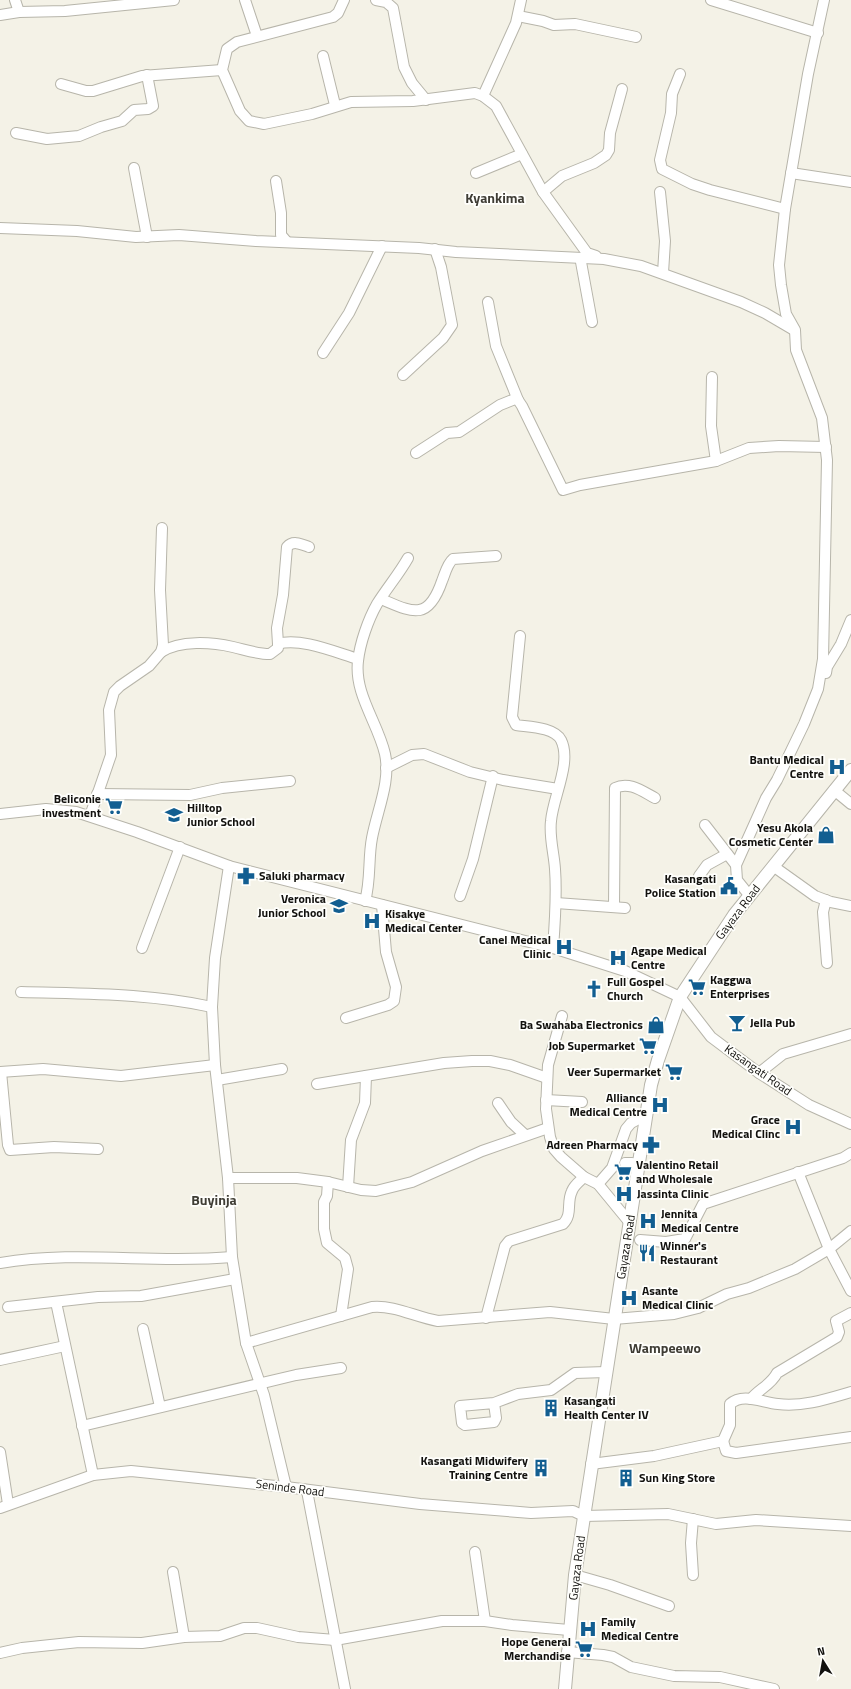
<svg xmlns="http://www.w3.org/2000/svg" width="851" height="1689" font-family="'Titillium Web',sans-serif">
<rect width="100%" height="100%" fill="#f4f2e7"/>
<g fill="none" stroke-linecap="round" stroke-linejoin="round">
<!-- minor casing -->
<g stroke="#b7b5aa" stroke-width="12">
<g id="minor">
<polyline points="15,0 19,12"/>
<polyline points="245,0 257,36"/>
<polyline points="344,0 338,13 333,17 237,42 227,49 222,70 240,111 249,121 264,124 312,114 351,102 413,101 475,93 483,96 496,106 543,192 587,253 596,256"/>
<polyline points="376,0 386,2 393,8 404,67 412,83 426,100"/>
<polyline points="711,0 818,33"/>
<polyline points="0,15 19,12 65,11 174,0"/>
<polyline points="518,16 543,21 554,25 575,24 636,37"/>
<polyline points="323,56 335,105"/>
<polyline points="680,74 672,94 671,113 660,160 662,169 692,184 710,190 785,209"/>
<polyline points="61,84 86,91 93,91 142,76 222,70"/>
<polyline points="483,96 516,23 521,0"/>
<polyline points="16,133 47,139 79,136 101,127 122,121 134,110 148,109 153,106 147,75"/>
<polyline points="134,168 147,237"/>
<polyline points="476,173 522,154"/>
<polyline points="791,173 851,182"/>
<polyline points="276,181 281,213 281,235 287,242"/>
<polyline points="543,192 562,176 594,163 606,155 609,150 610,133 622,89"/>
<polyline points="660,192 665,241 663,273"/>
<polyline points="0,228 77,231 136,237 179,235 256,241 419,248 456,252 604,259 641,266 741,302 765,313 794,330"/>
<polyline points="587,253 581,262 592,322"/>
<polyline points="488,302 496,346 518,400"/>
<polyline points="323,353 349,313 382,246"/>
<polyline points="403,375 443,338 452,325 441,267 435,249"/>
<polyline points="712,377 711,426 716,461"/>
<polyline points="416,453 447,433 459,432 500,405 515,399 518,400 522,406 563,490 580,485 716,461 749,448 779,446 826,447"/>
<path d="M381 599C412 612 428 622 442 581 445 574 447 564 453 559L496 556"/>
<path d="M520 636 512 717 516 725C529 727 554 727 561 740 572 762 553 797 551 821 549 837 554 853 555 869 557 895 555 922 553 948"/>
<path d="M278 644 277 628 283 595 287 547C293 540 301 544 309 547"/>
<path d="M161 652C181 640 211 642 233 647 246 650 257 654 270 654L278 648V644C300 637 337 653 358 659"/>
<polyline points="826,673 827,667 841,644 851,620"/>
<polyline points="386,768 412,755 424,754 470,772 503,780 558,789"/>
<polyline points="834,790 851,804"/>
<polyline points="97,794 190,795 222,788 290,781"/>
<polyline points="0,814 46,809 76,812 137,832 229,866 553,948 625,971 680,997 711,1037 759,1073 809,1105 851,1124"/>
<polyline points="90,816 111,755 109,710 114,692 120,686 149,666 161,652 163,645 160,590 162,528"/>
<polyline points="705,825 736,865"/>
<polyline points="229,866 215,958 212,1007 215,1065 228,1178 232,1257 246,1343 264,1395 286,1487"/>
<polyline points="773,866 815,896 831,902 851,906"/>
<polyline points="699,876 707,865 727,854"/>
<polyline points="749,895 737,880 736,865 766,798 777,780 804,724 818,689 823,659 827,460 822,418 796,350 795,330 786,314 781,285 779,265 785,209 808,74 824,0"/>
<polyline points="460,896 473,859 493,776"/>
<polyline points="826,900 823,912 827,963"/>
<path d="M365 901C371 881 368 858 372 838 377 811 391 781 385 754 378 723 354 694 358 661 360 643 368 620 377 604 387 588 399 574 408 558"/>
<polyline points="556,903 625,908"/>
<path d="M614 906 615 788C629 781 642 791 655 798"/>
<polyline points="142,948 180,847"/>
<path d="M21 992C85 994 149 993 212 1007"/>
<polyline points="562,1016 548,1065 546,1109 550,1137 554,1149 561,1157 584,1177 598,1184 630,1223"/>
<polyline points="346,1018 388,1005 394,1001 396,987 386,952 382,905"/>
<polyline points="0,1072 43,1069 121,1076 215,1065"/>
<polyline points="1,1072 8,1145 10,1150 54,1147 98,1149"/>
<polyline points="759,1073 783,1054 851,1034"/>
<polyline points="217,1080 282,1069"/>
<polyline points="317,1084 444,1063 472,1061 490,1061 510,1065 547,1078"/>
<polyline points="546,1100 582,1102"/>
<polyline points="498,1103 511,1122 525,1135"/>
<polyline points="625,1163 632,1163"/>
<polyline points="798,1172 829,1249 851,1291"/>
<polyline points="228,1178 297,1178 328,1182 361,1190 376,1191 412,1182 482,1151 548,1128"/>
<polyline points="328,1182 327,1196 324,1202 324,1229 327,1243 345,1258 348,1269 341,1316"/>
<polyline points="598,1184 612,1168 626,1129 631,1123 646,1115"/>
<polyline points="348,1187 351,1140 365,1103 366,1076"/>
<polyline points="640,1240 666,1242 685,1239 703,1204 843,1158 851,1153"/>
<path d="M0 1263C77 1250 155 1264 232 1257"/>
<polyline points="56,1302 93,1475"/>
<polyline points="8,1307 98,1297 141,1296 235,1279"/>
<path d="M486 1318 505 1246 509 1241 563 1224C573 1214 566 1203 572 1191 574 1185 580 1181 584 1177"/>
<polyline points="143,1329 160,1407"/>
<path d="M246 1343 372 1307C395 1305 415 1317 438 1321L550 1312 614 1319 674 1314 698 1308 727 1294 749 1288 795 1269 829 1249 851 1231"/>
<polyline points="0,1360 65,1346"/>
<path d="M751 1399C759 1389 771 1385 777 1373L837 1337 839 1332 836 1321 851 1313"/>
<polyline points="494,1403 460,1406 462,1423 465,1425 494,1422 496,1418 494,1403 518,1394 551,1390 575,1373 606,1372"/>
<polyline points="82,1426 296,1375 341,1368"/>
<path d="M723 1441 730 1425V1404C743 1392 763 1403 778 1404 803 1407 827 1399 851 1392"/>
<polyline points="0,1452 8,1504"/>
<polyline points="591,1464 654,1456 723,1441 726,1451 736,1453 851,1437"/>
<polyline points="307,1491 345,1689"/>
<polyline points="0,1508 93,1475 131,1471 286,1487 420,1504 531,1513 573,1511 584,1516 668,1514 716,1524 756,1520 851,1526"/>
<polyline points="693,1519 691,1543 693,1575"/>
<polyline points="475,1552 485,1621"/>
<polyline points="173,1572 184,1637"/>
<polyline points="575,1575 610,1585 669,1606"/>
<polyline points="567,1652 603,1655 613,1657 631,1667 674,1676 720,1677 774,1689"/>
<polyline points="0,1653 22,1648 79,1642 142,1643 184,1637 220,1636 244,1628 257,1628 298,1637 335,1640 442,1621 485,1621 512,1625 569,1630"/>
</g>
</g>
<!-- major casing -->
<g stroke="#b7b5aa" stroke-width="14">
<polyline id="major" points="565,1689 575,1575 651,1085 658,1060 680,997 734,915 851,770"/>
</g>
<!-- minor -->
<use href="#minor" stroke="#fff" stroke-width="10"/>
<!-- major -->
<use href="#major" stroke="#fff" stroke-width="12"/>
</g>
<!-- icons -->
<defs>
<g id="hospital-bare" transform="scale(1.38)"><path d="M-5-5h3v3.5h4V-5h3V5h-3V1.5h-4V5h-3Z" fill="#125e91" stroke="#fffffc" stroke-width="2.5" paint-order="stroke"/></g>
<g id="supermarket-bare" transform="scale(1.38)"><path d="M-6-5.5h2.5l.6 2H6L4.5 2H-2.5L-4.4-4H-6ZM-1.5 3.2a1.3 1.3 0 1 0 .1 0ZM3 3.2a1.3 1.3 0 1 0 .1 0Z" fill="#125e91" stroke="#fffffc" stroke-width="2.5" paint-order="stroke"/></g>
<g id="school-bare" transform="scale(1.38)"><path d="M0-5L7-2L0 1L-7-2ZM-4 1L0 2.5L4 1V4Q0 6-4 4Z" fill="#125e91" stroke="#fffffc" stroke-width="2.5" paint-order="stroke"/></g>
<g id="shop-bare" transform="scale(1.38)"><path d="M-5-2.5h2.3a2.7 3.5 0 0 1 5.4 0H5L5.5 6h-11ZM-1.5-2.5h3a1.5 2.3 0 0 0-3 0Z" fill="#125e91" stroke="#fffffc" stroke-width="2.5" paint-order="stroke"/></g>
<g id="pharmacy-bare" transform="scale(1.38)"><path d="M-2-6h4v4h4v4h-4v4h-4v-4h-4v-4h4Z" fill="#125e91" stroke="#fffffc" stroke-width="2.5" paint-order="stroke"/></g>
<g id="civic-bare" transform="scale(1.38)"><path d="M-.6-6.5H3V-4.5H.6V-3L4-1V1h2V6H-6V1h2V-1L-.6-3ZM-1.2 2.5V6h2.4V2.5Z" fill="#125e91" stroke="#fffffc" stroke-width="2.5" paint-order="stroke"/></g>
<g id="church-bare" transform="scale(1.38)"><path d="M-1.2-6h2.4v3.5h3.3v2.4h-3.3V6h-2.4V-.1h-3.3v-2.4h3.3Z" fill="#125e91" stroke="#fffffc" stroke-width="2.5" paint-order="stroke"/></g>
<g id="bar-bare" transform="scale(1.38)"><path d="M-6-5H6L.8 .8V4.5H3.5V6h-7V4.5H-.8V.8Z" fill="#125e91" stroke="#fffffc" stroke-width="2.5" paint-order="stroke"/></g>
<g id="restaurant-bare" transform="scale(1.38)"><path d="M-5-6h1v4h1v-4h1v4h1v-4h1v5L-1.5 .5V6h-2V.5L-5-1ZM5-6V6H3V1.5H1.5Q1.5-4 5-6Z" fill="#125e91" stroke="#fffffc" stroke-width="2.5" paint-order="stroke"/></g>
<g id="building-bare" transform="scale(1.38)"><path d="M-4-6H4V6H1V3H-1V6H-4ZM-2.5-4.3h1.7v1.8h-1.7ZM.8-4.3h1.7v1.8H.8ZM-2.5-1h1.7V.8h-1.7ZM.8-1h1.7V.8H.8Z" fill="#125e91" stroke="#fffffc" stroke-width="2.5" paint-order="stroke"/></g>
</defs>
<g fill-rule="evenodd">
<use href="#hospital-bare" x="837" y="767"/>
<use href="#supermarket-bare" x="114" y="806"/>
<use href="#school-bare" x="174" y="815"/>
<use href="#shop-bare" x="826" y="835"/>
<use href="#pharmacy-bare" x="246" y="876"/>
<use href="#civic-bare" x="729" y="886"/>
<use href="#school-bare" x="339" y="906"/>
<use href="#hospital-bare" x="372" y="921"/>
<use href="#hospital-bare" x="564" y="947"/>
<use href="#hospital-bare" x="618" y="958"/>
<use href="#supermarket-bare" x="697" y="987"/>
<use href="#church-bare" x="594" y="989"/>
<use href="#bar-bare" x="737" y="1023"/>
<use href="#shop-bare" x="656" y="1025"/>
<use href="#supermarket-bare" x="648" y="1046"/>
<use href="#supermarket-bare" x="674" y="1072"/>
<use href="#hospital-bare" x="660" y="1105"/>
<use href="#hospital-bare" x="793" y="1127"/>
<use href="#pharmacy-bare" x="651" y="1145"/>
<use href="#supermarket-bare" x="623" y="1172"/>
<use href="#hospital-bare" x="624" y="1194"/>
<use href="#hospital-bare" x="648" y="1221"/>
<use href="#restaurant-bare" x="647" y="1253"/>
<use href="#hospital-bare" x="629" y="1298"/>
<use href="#building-bare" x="551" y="1408"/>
<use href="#building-bare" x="541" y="1468"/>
<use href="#building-bare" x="626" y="1478"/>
<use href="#hospital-bare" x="588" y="1629"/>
<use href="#supermarket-bare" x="584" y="1649"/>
</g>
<g text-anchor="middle" stroke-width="3.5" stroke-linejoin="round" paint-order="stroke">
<!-- poi labels -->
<g font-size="12" font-weight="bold" fill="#12110e" stroke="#fffffc" text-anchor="start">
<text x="824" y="764" text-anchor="end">Bantu Medical<tspan x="824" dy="14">Centre</tspan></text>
<text x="101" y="803" text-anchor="end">Beliconie<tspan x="101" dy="14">investment</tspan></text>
<text x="187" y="812">Hilltop<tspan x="187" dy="14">Junior School</tspan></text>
<text x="813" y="832" text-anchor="end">Yesu Akola<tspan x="813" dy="14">Cosmetic Center</tspan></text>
<text x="259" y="880">Saluki pharmacy</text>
<text x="716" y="883" text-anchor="end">Kasangati<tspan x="716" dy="14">Police Station</tspan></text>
<text x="326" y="903" text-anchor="end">Veronica<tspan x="326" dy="14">Junior School</tspan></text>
<text x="385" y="918">Kisakye<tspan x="385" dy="14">Medical Center</tspan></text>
<text x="551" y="944" text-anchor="end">Canel Medical<tspan x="551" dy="14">Clinic</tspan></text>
<text x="631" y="955">Agape Medical<tspan x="631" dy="14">Centre</tspan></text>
<text x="710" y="984">Kaggwa<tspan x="710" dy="14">Enterprises</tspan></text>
<text x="607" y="986">Full Gospel<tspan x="607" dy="14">Church</tspan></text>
<text x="750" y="1027">Jella Pub</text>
<text x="643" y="1029" text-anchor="end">Ba Swahaba Electronics</text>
<text x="635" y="1050" text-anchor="end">Job Supermarket</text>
<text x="661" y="1076" text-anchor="end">Veer Supermarket</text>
<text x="647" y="1102" text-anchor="end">Alliance<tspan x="647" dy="14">Medical Centre</tspan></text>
<text x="780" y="1124" text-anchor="end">Grace<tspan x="780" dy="14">Medical Clinc</tspan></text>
<text x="638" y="1149" text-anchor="end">Adreen Pharmacy</text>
<text x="636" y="1169">Valentino Retail<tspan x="636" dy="14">and Wholesale</tspan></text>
<text x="637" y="1198">Jassinta Clinic</text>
<text x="661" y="1218">Jennita<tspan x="661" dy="14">Medical Centre</tspan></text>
<text x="660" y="1250">Winner's<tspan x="660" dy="14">Restaurant</tspan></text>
<text x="642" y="1295">Asante<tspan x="642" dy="14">Medical Clinic</tspan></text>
<text x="564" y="1405">Kasangati<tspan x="564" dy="14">Health Center IV</tspan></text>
<text x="528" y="1465" text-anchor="end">Kasangati Midwifery<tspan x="528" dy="14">Training Centre</tspan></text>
<text x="639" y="1482">Sun King Store</text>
<text x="601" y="1626">Family<tspan x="601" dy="14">Medical Centre</tspan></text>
<text x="571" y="1646" text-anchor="end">Hope General<tspan x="571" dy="14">Merchandise</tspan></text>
</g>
<!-- street labels -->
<g font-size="12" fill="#12110e" stroke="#fffffc">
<text transform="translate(738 912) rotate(-53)" y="4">Gayaza Road</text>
<text transform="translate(758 1070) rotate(35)" y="4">Kasangati Road</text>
<text transform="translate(626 1247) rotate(-81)" y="4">Gayaza Road</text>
<text transform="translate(290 1488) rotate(7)" y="4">Seninde Road</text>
<text transform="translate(577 1568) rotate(-83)" y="4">Gayaza Road</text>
</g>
<!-- quarter labels -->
<g font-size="14" font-weight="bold" fill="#3f3d35" stroke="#fffffc">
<text x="495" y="203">Kyankima</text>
<text x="214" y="1205">Buyinja</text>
<text x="665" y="1353">Wampeewo</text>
</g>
</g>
<!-- north arrow -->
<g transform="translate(823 1661) rotate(349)" stroke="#fffffc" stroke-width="3" paint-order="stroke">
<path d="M0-3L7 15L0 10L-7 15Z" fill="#12110e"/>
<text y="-6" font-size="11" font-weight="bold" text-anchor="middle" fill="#12110e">N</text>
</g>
</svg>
